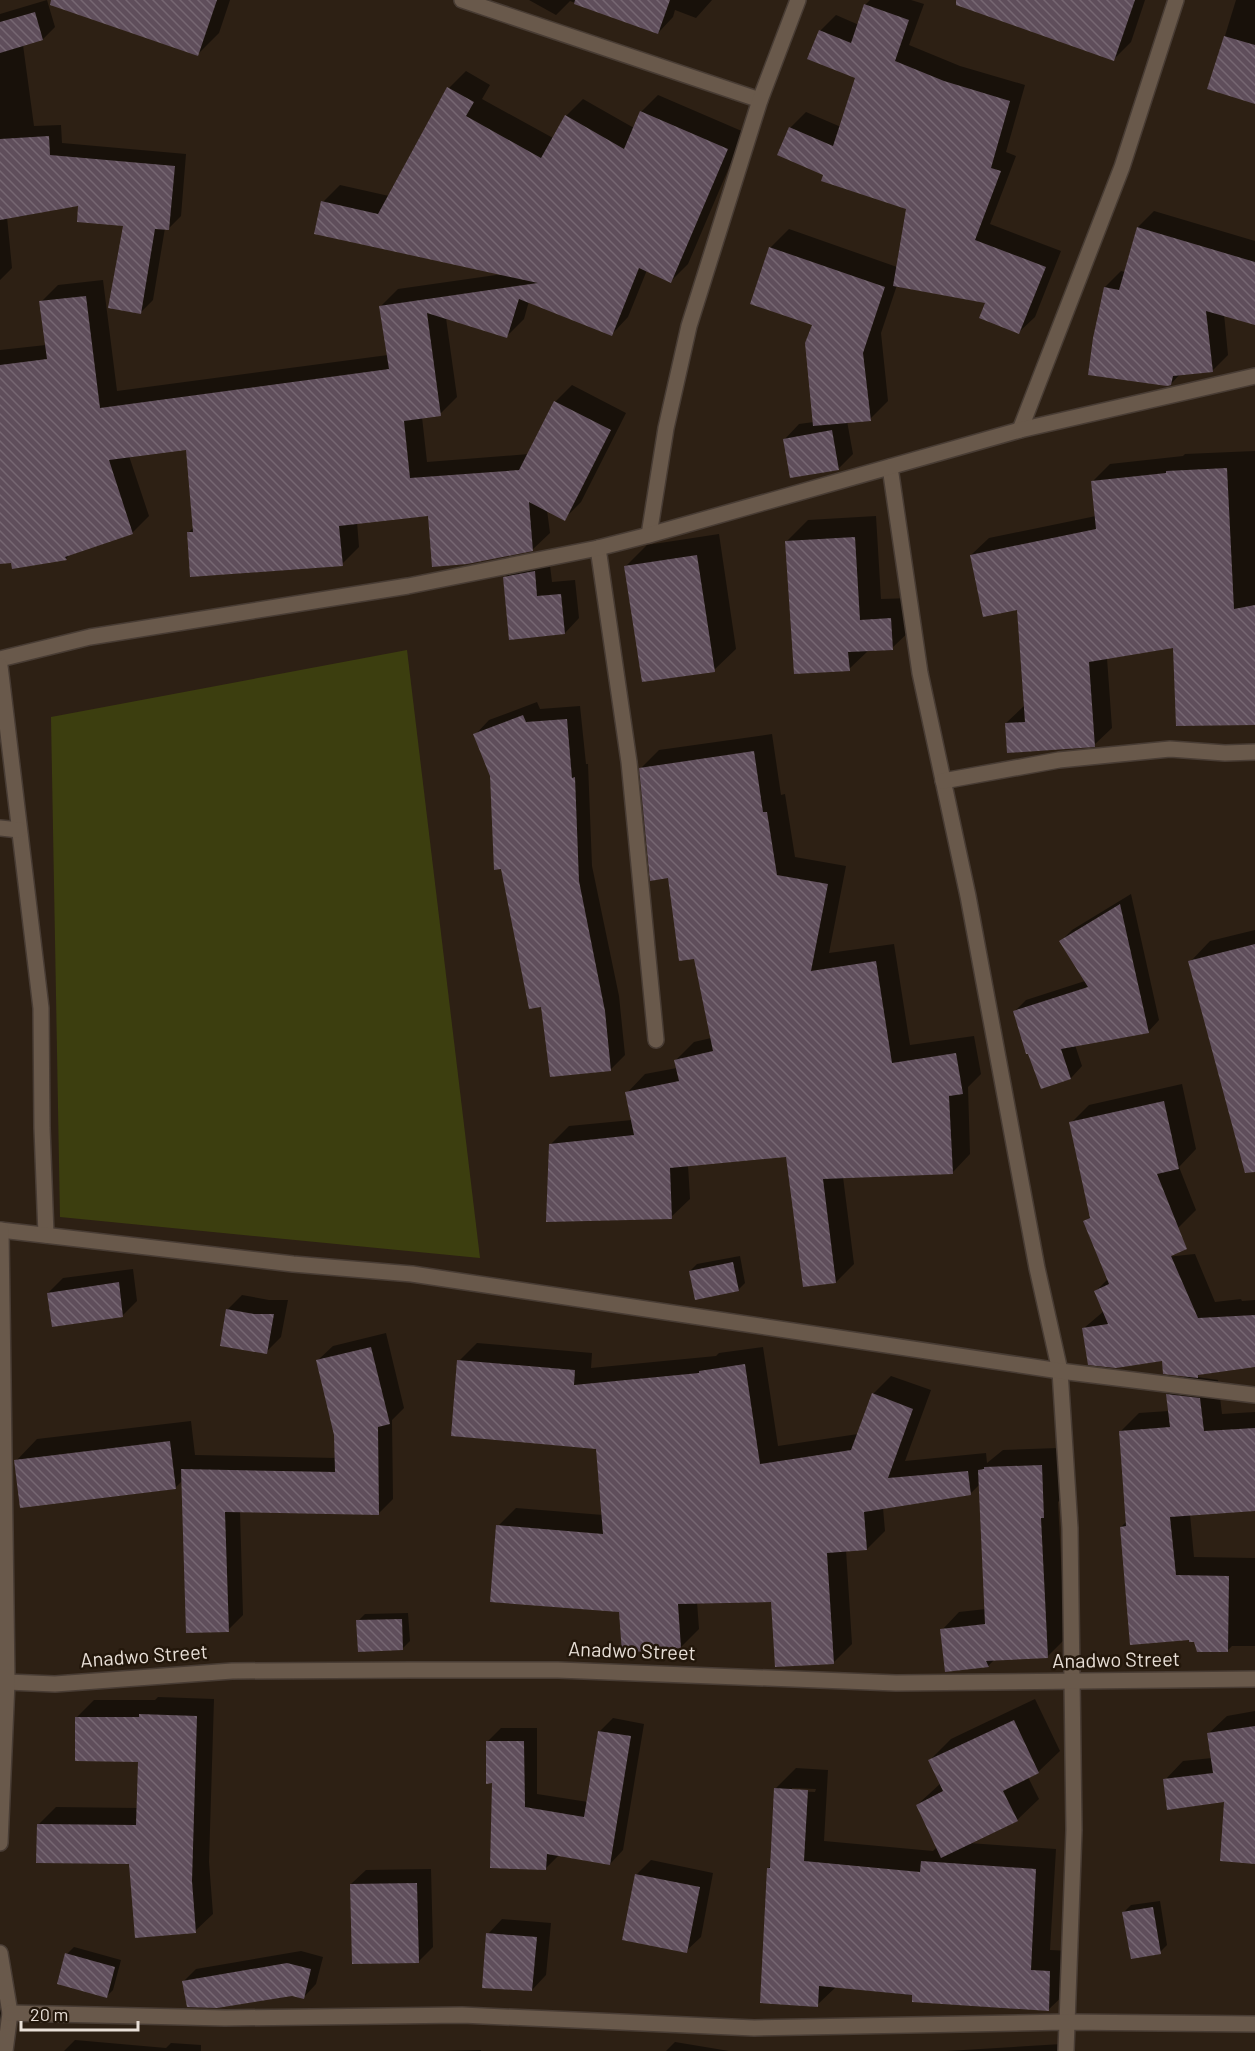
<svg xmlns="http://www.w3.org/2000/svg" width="1255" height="2051" font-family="Barlow,sans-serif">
<defs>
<pattern id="building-back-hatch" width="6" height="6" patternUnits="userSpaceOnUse" patternTransform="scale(1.5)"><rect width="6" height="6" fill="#5f4e5b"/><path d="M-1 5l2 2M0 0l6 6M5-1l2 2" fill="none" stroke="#766772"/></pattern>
</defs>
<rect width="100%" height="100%" fill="#2d2014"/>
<!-- pitch -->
<polygon fill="#3c3e0f" points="407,650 480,1258 60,1217 51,717"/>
<!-- shadow -->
<g fill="#0007" fill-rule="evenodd">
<polygon points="47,0 55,27 43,39 23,45 34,126 61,125 62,143 186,154 181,216 169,228 165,228 153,300 141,312 125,225 79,204 18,217 17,215 7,217 12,268 0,280 0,14"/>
<polygon points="103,0 230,0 219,33 197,55"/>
<polygon points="529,0 712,0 696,18 675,10 673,17 658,33 570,1 556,15"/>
<polygon points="870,0 911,0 924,4 909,45 960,66 1025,85 1006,152 1016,156 990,224 1061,251 1035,317 1019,332 987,302 897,285 881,333 888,401 870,419 847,421 853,454 838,469 785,439 799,424 814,422 814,324 770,248 789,229 897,267 908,208 825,174 790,128 806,112 841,127 857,77 820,31 836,15 859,25 865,5"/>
<polygon points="989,0 1145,0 1131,42 1114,59"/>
<polygon points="1236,0 1255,0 1255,102 1209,88"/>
<polygon points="466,71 490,85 482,99 553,138 566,116 583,99 634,128 641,112 658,95 744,132 688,264 671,281 647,270 628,317 612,334 529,301 524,319 507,336 446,318 457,397 440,414 422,417 427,462 529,454 555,402 572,385 626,413 581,502 564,519 547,510 550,533 532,550 430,515 357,522 359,547 342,564 188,533 194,527 187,448 129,456 149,516 132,533 71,553 66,559 0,563 0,350 46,345 41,302 58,285 103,280 117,391 388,355 381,306 398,289 503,274 323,202 340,185 389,196 449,88"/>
<polygon points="1154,211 1255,241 1255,323 1224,314 1228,355 1212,371 1180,374 1171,384 1105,287 1121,271 1125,272 1138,227"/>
<polygon points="1255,451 1255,723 1175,646 1107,658 1112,728 1094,745 1006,723 1024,706 1018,608 971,555 989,538 1096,516 1093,481 1110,464 1183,456 1185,454"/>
<polygon points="876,516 881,599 912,598 914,627 892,648 869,650 849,669 787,541 808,520"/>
<polygon points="719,534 736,649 714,670 626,566 647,545"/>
<polygon points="549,557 552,582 575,580 579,618 565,633 504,578 519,563"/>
<polygon points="537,702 540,709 580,706 586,764 588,764 592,866 619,996 625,1055 611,1069 543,1005 492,776 475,735 489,720"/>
<polygon points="772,734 781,795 785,794 795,857 846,866 829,953 894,944 910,1045 974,1036 981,1074 968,1087 970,1154 952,1173 843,1177 854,1264 836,1282 787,1156 688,1165 690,1199 671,1217 550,1145 569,1126 632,1120 627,1093 645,1074 677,1068 676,1060 694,1042 711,1038 696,957 669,876 641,768 659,750"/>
<polygon points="1131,894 1159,1020 1148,1032 1075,1045 1082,1066 1071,1078 1029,1052 1015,1011 1026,1000 1085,981 1061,941 1072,930"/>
<polygon points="1255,930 1255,1153 1190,962 1210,941"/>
<polygon points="1182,1084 1196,1149 1179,1167 1196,1210 1178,1228 1085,1222 1091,1216 1071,1123 1089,1105"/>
<polygon points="1195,1254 1215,1302 1241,1299 1242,1301 1255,1300 1255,1366 1202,1372 1197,1377 1218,1380 1222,1414 1255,1412 1255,1509 1190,1514 1194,1557 1255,1558 1255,1646 1232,1646 1227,1651 1191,1639 1121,1527 1127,1521 1121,1431 1139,1413 1169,1411 1167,1394 1186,1375 1163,1360 1084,1328 1104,1311 1096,1291 1126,1261"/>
<polygon points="740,1256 745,1283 738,1290 690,1271 697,1264"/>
<polygon points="133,1269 137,1301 123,1315 48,1293 63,1278"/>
<polygon points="242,1295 269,1300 288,1300 281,1337 266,1352 227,1310"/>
<polygon points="386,1333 404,1408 392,1420 393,1499 378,1514 240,1511 243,1615 228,1630 183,1480 175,1488 16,1461 37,1439 191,1421 195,1455 336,1458 336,1435 318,1360 333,1346"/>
<polygon points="477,1343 592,1353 591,1368 716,1356 719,1353 763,1347 778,1446 858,1434 873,1394 891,1376 931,1390 905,1461 986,1453 987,1463 1003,1450 1058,1448 1060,1500 1058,1502 1065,1639 1047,1657 995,1659 988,1666 942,1630 959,1612 986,1609 980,1484 970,1494 883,1508 885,1531 867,1549 846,1550 852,1644 834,1662 773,1601 697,1602 699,1629 681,1647 621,1611 498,1526 516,1508 603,1515 597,1448 459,1361"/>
<polygon points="408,1613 410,1641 403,1648 358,1621 365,1614"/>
<polygon points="158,1697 214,1699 209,1862 213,1914 195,1931 130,1862 38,1825 56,1807 138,1808 139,1760 76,1718 94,1700 155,1700"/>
<path d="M1035 1699 1060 1751 1038 1772 1028 1777 1039 1799 1017 1820 969 1843 1056 1849 1050 1950 1070 1951 1069 1990 1048 2010 836 1987 817 2005 768 1868 771 1866 775 1789 796 1768 828 1770 824 1841 933 1851 937 1847 917 1805 941 1783 930 1760 951 1739ZM792 1788 816 1789 815 1792 792 1791Z"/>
<polygon points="1255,1711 1255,1863 1226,1801 1165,1780 1183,1761 1212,1758 1208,1734 1227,1716"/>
<polygon points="613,1718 644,1724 623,1850 610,1864 559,1855 545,1869 494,1782 488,1741 501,1728 537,1728 537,1794 588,1802 599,1732"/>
<polygon points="651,1860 713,1873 701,1937 686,1951 636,1875"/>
<polygon points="431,1869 433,1947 418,1962 351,1884 366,1870"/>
<polygon points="1160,1901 1167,1945 1160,1952 1124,1912 1131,1905"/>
<polygon points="502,1919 551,1923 546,1975 532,1990 488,1934"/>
<polygon points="74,1947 121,1960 113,1990 106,1997 67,1954"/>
<polygon points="301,1951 323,1957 316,1984 304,1997 184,1981 196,1969"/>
<polygon points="0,2010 8,2012 0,2051"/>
<polygon points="75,2040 166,2048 171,2043 201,2045 201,2051 64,2051"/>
<polygon points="675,2042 729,2051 666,2051"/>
<polygon points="1062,2044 1062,2051 947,2051"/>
<polygon points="481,2050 481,2051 444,2051"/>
</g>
<!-- building -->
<g fill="url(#building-back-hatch)">
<polygon points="51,0 217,0 198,56 50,5"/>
<polygon points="575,0 670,0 658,34 574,4"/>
<polygon points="956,0 1135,0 1114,61 956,5"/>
<polygon points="864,4 909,20 895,61 944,81 1010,101 991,168 1001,171 975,240 1046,267 1019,334 979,318 985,303 893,286 906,209 821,181 823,175 777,155 789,127 833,146 855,78 807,59 819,30 851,43"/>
<polygon points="35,12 43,40 0,53 0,22"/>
<polygon points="1224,36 1255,45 1255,104 1207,89"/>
<polygon points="447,87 474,102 466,116 541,158 565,115 624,149 640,111 728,149 671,283 639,268 612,336 519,299 507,338 427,313 441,416 404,421 410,478 519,470 554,401 611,430 565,521 529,502 533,551 467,564 432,567 428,516 339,526 343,566 190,577 187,532 193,532 186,450 109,460 133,534 65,557 67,560 12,569 11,563 0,564 0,365 47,359 39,301 86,296 100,408 389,369 379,306 538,283 314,234 321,201 378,214"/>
<polygon points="49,136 50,155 175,166 169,230 155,229 141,314 108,308 123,226 77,222 78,206 0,220 0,139"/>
<polygon points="1137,227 1255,262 1255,325 1206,311 1213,372 1173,376 1171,385 1167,386 1088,375 1093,338 1104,287 1119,290"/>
<polygon points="769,247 885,287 863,353 871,421 813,426 805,343 812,325 750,304"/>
<polygon points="832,430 839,470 790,478 783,439"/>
<polygon points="1227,468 1234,609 1255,605 1255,725 1176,726 1173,648 1089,662 1095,747 1007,753 1005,723 1025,722 1017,610 983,617 970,555 1096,529 1091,481 1166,473 1166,471"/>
<polygon points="855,537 860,620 891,618 893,650 848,652 850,671 794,674 785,541"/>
<polygon points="697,555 715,672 642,682 624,566"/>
<polygon points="535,571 537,596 561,594 565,634 509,640 503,577"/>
<polygon points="523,715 526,722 567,719 572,778 575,777 579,881 605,1011 611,1071 550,1077 541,1007 529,1009 501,869 494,870 490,776 473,734"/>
<polygon points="754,751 763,812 767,812 777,875 828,884 811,971 876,961 892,1063 956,1053 963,1094 949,1096 953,1174 823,1179 836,1283 803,1287 786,1157 670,1168 672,1219 546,1222 549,1144 634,1135 625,1092 679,1081 674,1060 713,1051 694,959 679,961 668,878 650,881 639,768"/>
<polygon points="1120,904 1149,1033 1061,1049 1071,1079 1041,1089 1028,1054 1026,1054 1013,1011 1088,987 1059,941"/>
<polygon points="1255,944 1255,1172 1245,1173 1188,961"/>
<polygon points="1164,1101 1179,1169 1157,1174 1187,1249 1171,1256 1198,1318 1255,1315 1255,1367 1198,1375 1198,1378 1163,1374 1162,1361 1116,1368 1088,1365 1082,1328 1108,1324 1094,1291 1109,1284 1083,1221 1090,1218 1069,1122"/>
<polygon points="733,1262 739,1291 695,1300 689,1271"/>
<polygon points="119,1282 123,1317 52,1327 47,1293"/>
<polygon points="226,1309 254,1314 274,1314 267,1354 220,1346"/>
<polygon points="371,1347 390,1424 378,1427 379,1515 225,1512 229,1632 186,1633 181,1469 335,1472 334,1435 316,1360"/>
<polygon points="457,1360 575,1370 574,1385 699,1373 699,1371 745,1364 760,1464 851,1450 872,1393 913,1409 888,1478 968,1471 971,1495 864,1512 867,1550 827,1553 834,1664 775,1667 771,1602 678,1604 681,1648 622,1653 619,1612 490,1602 496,1525 603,1534 596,1449 451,1436"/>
<polygon points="1166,1394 1200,1398 1204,1431 1255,1428 1255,1511 1170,1517 1176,1575 1229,1576 1228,1652 1197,1652 1194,1642 1189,1642 1189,1640 1130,1645 1120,1527 1126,1526 1119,1431 1170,1427"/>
<polygon points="170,1441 176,1489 20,1508 14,1460"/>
<polygon points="1042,1465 1044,1518 1041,1518 1048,1658 986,1661 989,1667 945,1672 940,1629 985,1624 978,1470 984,1469 984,1467"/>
<polygon points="402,1619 403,1650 358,1652 356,1620"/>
<polygon points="139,1714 197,1716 192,1881 196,1933 135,1938 129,1864 36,1863 37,1824 136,1825 138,1762 75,1761 75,1717 139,1717"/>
<polygon points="1014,1720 1039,1773 1003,1791 1018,1821 941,1858 916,1805 943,1791 928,1760"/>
<polygon points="1255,1726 1255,1864 1220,1861 1224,1802 1167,1810 1163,1779 1213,1773 1207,1733"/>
<polygon points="598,1731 631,1736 610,1865 547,1854 546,1870 490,1868 492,1783 486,1784 486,1741 524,1741 525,1807 584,1817"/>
<polygon points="774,1788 808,1790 804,1861 920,1872 921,1861 1036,1869 1031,1970 1050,1971 1049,2011 912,2002 912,1995 819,1986 818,2007 760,2003 767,1868 770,1868"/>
<polygon points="635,1874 700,1887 687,1953 622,1940"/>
<polygon points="417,1883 419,1963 352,1964 350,1884"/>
<polygon points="1153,1907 1161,1954 1131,1959 1122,1912"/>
<polygon points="486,1933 537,1937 532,1991 482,1988"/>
<polygon points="65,1953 115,1967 107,1998 57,1984"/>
<polygon points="287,1963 311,1969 304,1999 292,1996 217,2008 187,2007 182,1981"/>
</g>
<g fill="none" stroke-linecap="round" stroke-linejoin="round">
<!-- minor casing -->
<g stroke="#483c34" stroke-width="18">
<g id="minor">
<polyline points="462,0 760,100"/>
<polyline points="1020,430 1122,167 1176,0"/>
<polyline points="890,467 920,673 968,896 1037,1268 1060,1371 1070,1528 1074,1830 1066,2051"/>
<polyline points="649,535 666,428 689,326 760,100 798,0"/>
<polyline points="598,548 629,762 656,1040"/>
<polyline points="0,659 90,637 408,586 598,548 649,535 1020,430 1255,376"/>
<polyline points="0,666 41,1008 42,1128 46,1235"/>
<polyline points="943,781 1059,760 1170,749 1225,753 1255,752"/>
<polyline points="0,828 19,830"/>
<polyline points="0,1230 293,1264 412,1274 1060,1371 1255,1395"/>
<polyline points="7,1682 55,1684 232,1671 411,1670 558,1670 896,1683 1255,1679"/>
<polyline points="0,1843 7,1682 1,1230"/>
<polyline points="0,1953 10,2013 5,2051"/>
<polyline points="10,2013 225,2018 462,2015 754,2028 1066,2022 1255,2024"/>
</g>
</g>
<!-- minor -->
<use href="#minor" stroke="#69594b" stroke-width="15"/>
</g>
<g text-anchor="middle" stroke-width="5" stroke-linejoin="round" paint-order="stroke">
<!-- street labels -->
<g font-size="20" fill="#e8dfd7" stroke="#23170b">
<text transform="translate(632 1651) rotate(2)" y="7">Anadwo Street</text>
<text transform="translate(144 1656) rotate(-4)" y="7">Anadwo Street</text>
<text transform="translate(1116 1660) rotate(-1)" y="7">Anadwo Street</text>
</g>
</g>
<!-- scale -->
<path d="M21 2021v9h117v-9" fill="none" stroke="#e8dfd7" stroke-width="3"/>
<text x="30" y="2021" font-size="18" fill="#e8dfd7" stroke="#23170b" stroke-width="4.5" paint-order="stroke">20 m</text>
</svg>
